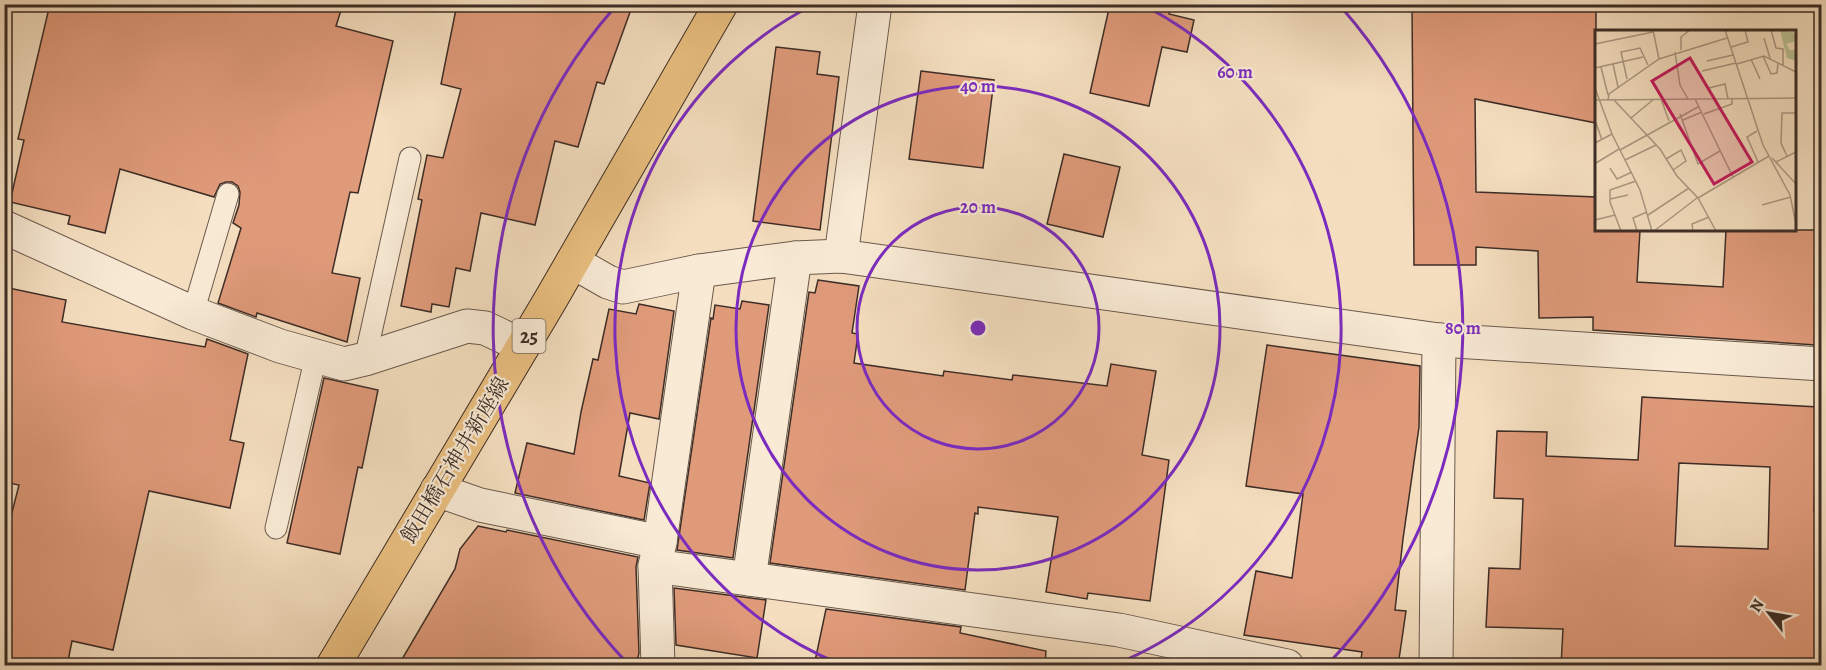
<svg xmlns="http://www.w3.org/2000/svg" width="1826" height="670" font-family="Alegreya,'Noto Serif JP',serif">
<rect width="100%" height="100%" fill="#f4debf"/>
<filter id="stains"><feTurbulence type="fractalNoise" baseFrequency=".00333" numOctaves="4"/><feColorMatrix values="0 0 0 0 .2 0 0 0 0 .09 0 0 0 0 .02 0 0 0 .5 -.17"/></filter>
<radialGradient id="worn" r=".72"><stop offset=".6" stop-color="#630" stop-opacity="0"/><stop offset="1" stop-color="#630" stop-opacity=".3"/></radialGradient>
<!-- building -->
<g fill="#df9a7a" stroke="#3d2d26" stroke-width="1.5" fill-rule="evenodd">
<polygon points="50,4 343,4 336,26 393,41 358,193 350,192 332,273 360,278 347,342 257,313 256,317 218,303 241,228 233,223 239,205 240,192 238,186 232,182 226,182 220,184 214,197 120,169 105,233 68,224 70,216 10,202 24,140 18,139"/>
<polygon points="457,4 633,4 604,84 597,82 578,147 555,141 535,225 481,213 470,271 456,268 449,307 432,304 431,312 401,306 422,200 418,199 427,155 443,158 461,89 441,84"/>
<polygon points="1110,4 1151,4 1170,9 1169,14 1194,20 1187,52 1162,47 1149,106 1090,93"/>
<polygon points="1412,4 1596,4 1596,123 1475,99 1476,192 1596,197 1596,230 1640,230 1637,282 1723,287 1726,230 1821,230 1821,260 1816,345 1593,330 1593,317 1539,318 1538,251 1476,247 1476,265 1414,265"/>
<polygon points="776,47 820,52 817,74 839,77 820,230 753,221"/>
<polygon points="921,71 994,80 983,168 909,159"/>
<polygon points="1064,154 1120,167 1103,237 1047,224"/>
<polygon points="818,280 859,286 852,333 858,334 854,363 943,376 944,371 1012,380 1013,375 1107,386 1111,364 1156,371 1142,455 1169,460 1150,601 1088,593 1087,599 1046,592 1058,517 978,507 978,514 975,513 965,590 770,563 809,292 815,293"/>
<polygon points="4,287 66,300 62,322 205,347 207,339 248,354 230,440 244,443 230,508 149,491 113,650 72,641 67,666 4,666 4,544 19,485 4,482"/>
<polygon points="742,301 769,305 733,558 677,550 711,318 713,319 715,305 740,309"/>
<polygon points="639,304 674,311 659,419 630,413 619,476 650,483 644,520 515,493 527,443 574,454 581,412 593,359 598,360 609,309 636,314"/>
<polygon points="1267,345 1420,366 1419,427 1403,539 1395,610 1406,611 1398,666 1360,666 1362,652 1244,635 1256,571 1292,578 1303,494 1246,486"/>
<polygon points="324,378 378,390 362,468 358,467 340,554 287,543"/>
<path d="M1642 397 1818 407 1814 511H1821V666H1561L1563 629 1486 627 1489 568 1520 569 1523 499 1494 498 1497 431 1547 432 1546 456 1638 460ZM1679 463 1770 467 1768 549 1675 546Z"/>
<polygon points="478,526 506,532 507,530 638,557 636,567 639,653 636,666 398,666 455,569 460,549"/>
<polygon points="674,588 766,600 757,658 676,645"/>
<polygon points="826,609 961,627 960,633 1046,651 1045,666 814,666"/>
</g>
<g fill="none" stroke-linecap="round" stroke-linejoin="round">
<!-- lane casing -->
<g stroke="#6b594c" stroke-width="23">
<g id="lane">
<polyline points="193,313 228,194"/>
<polyline points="365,359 410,158"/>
<polyline points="276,528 316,356"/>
</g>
</g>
<!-- street casing -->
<g stroke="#6b594c" stroke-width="35">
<g id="street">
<polyline points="4,227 193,313 280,346 344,364 365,359 467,326 485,328 523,346"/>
<polyline points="841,256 875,4"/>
<polyline points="573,262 608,282 623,287 699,271 795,258 841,256 1439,340 1822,364"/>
<polyline points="437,490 480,505 660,542"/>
<polyline points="655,566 1119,630 1287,666"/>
<polyline points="749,579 795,258"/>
<polyline points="658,666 655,566 660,542 699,271"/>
<polyline points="1436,666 1439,340"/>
</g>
</g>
<!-- primary casing -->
<g stroke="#3d2d26" stroke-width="35">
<polyline id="primary" points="333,666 551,299 721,4"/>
</g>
<!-- lane -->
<use href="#lane" stroke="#f8ead5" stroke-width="21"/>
<!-- street -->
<use href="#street" stroke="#f8ead5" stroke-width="33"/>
<!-- primary -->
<use href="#primary" stroke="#eabf80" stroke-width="33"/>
</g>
<!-- distance rings -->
<g fill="none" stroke="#7b2cbf" stroke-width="3">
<circle cx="978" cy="328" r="121"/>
<circle cx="978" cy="328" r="242"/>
<path d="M842 665A363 363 0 0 1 813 5M1143 5A363 363 0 0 1 1114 665"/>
<path d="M629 665A485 485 0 0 1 615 7M1341 7A485 485 0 0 1 1327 665"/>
</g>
<g text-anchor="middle" stroke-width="4.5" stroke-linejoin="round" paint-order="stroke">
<!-- shield labels -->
<rect fill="#f8ead5" stroke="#75665a" stroke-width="1.5" x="512.5" y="319" width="33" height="34" rx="4.5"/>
<g font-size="20" font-weight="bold" fill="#3d2d26">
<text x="529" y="343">25</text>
</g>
<!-- street labels -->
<g font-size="21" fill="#3d2d26" stroke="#f8ead5">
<text transform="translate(455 460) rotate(-59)" y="7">飯田橋石神井新座線</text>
</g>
</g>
<!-- overview -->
<g transform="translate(1595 30)">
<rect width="201" height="201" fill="#f4debf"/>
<path d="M185 0 201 3V11L191 14 195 20H201V31L192 28Z" fill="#bbc192"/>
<path fill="none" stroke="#ab9782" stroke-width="1.5" d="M58 0 64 29M130 0 168 115 195 165 201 194M176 0 181 18 188 19V36M169 8 175 28M0 14 58 2M136 17 153 12 150 0M86 20V7L95 0M80 22 85 55 93 69M168 26 176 44 182 43 183 33M156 29 165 49M112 31 138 25M18 34 23 57M142 34 169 26 201 42M6 37 13 65M0 38 48 27M107 41 141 33M32 49 26 22 45 18 53 35M0 58 17 104 45 160 57 201M114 58 130 54 133 69M66 69 74 91M100 69 138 147M0 70 201 68M13 70 14 64 64 29 132 8M19 70 65 119 82 146 103 168 121 201M85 84 103 134 125 121M109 84 137 74V69M36 88 59 69M88 90 107 82M1 93 7 110M162 101 152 107 163 132M0 113 17 104M25 120 103 77M192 126 186 113 187 83H201M177 128 201 154M71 129 86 120 91 131 78 140M30 130 61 115M181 132 201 122M1 133 24 119M15 138 22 149 37 142M103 168 174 126M15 169 33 165M167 175 196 167M53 185 94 158M0 190 20 185M26 201 15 172V160L41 151M42 201 38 188 52 182M59 201 102 168M98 201 97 194 114 187"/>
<path fill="#c2185b" fill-opacity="0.15" stroke="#c2185b" stroke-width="3" d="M95 28 157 132 119 154 57 51Z"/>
<rect width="201" height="201" fill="none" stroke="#3d2d26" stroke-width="3"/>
</g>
<circle cx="978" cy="328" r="9" fill="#7b2cbf" stroke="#f8ead5" stroke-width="3"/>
<g font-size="18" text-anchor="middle" font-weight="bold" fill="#7b2cbf" stroke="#f8ead5" stroke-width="4.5" stroke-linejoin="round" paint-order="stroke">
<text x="1235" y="78">60 m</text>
<text x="978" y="92">40 m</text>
<text x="978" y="213">20 m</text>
<text x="1463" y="334">80 m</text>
</g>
<!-- margin -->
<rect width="1826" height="670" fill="none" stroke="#f4debf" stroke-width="24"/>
<rect x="6" y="6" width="1814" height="658" fill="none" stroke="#3d2d26" stroke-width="3"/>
<rect x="12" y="12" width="1802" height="646" fill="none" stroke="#3d2d26" stroke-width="1.5"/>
<!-- north arrow -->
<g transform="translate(1769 613) rotate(301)" stroke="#f8ead5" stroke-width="4.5" paint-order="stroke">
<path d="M0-4.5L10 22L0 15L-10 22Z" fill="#3d2d26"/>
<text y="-9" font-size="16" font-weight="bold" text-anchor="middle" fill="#3d2d26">N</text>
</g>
<rect width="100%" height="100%" filter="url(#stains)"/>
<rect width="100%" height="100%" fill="url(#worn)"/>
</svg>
